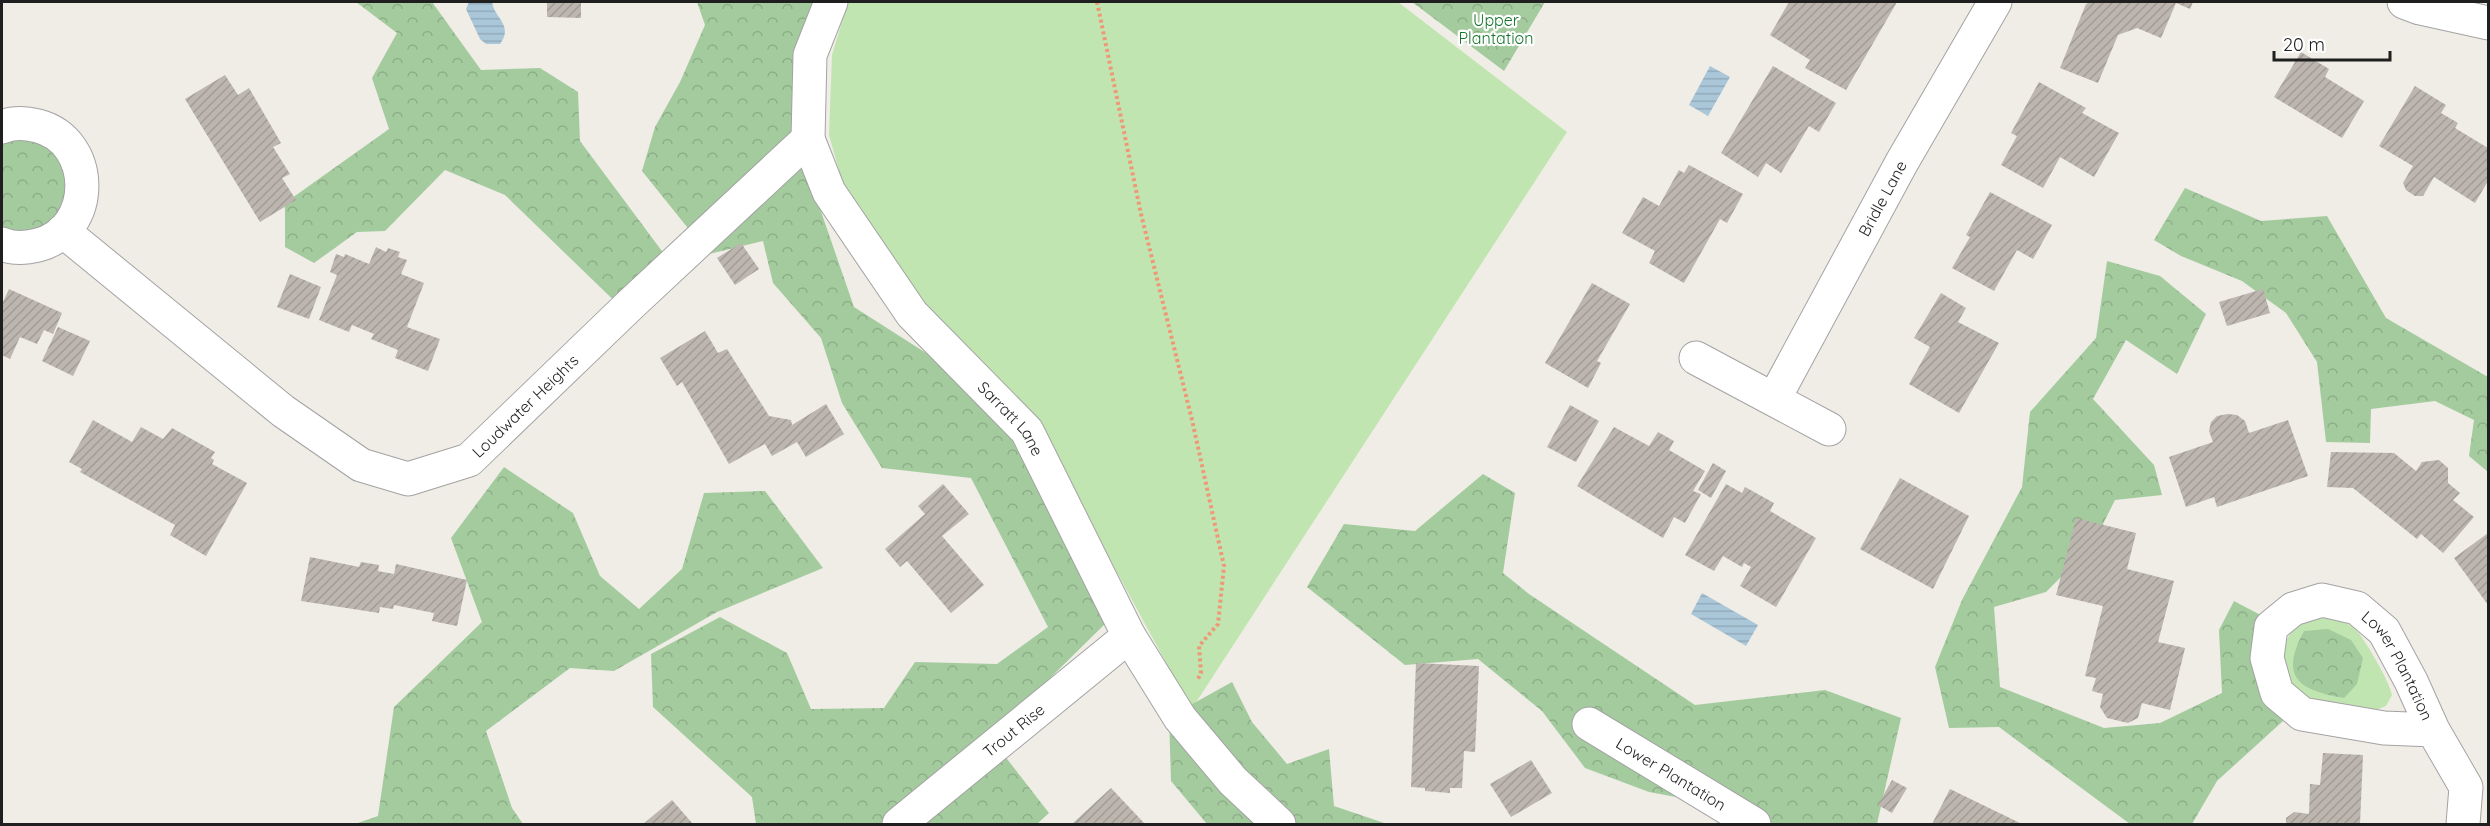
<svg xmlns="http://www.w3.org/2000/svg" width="2490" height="826" font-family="Quicksand,sans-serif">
<defs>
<pattern id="forest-crowns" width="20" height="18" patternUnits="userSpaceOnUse" patternTransform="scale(1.5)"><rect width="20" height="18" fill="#a4cb9e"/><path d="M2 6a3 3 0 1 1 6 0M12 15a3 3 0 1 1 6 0" fill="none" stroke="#8dae88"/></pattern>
<pattern id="water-rules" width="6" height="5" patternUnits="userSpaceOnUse" patternTransform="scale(1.5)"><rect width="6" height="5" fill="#aac7d9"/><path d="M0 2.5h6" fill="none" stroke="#92aaba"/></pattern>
<pattern id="building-hatch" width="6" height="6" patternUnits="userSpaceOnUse" patternTransform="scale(1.5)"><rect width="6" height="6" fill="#bcb6af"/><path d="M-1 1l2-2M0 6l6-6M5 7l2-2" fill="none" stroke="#a19c96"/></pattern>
</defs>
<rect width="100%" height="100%" fill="#efede6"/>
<!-- grass -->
<g fill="#c1e5b0">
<polygon points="848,2 1398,2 1567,132 1193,707 1175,679 1034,420 924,303 844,188 829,135 832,55"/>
<path d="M2311 618C2350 618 2355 624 2374 657 2381 669 2388 681 2392 695L2386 706 2376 710C2360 708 2319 705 2307 699 2282 685 2274 649 2295 628 2299 624 2306 621 2311 618Z"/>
</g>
<!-- forest -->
<g fill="url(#forest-crowns)">
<polygon points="356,2 432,2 481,70 540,68 578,92 580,141 679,274 632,318 505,195 445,170 385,231 357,232 314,263 285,247 285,203 389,129 372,78 397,33"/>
<polygon points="697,2 822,2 807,171 854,307 948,367 1012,440 1109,620 990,737 1049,813 1037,824 756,824 752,797 653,707 651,654 720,617 787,653 811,709 884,708 915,662 997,664 1048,627 971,478 882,468 842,403 821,338 773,283 763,241 705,255 687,227 642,171 655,127 680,82 705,25"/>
<polygon points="1412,2 1545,2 1504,71"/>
<polygon points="2,121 64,157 70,183 54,221 42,235 2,233"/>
<polygon points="2185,188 2261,221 2327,216 2386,318 2488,377 2488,472 2469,456 2474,420 2435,401 2371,409 2370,443 2326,442 2317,362 2286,313 2242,281 2181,256 2154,240"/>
<polygon points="2107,261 2160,276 2206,314 2177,374 2126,340 2093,399 2154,465 2162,495 2115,500 2092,546 2046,592 1994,607 2000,687 2104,728 2160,723 2222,693 2219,630 2234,601 2268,619 2261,694 2283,721 2217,781 2192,824 2130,824 1999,727 1949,728 1935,667 1962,600 2022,487 2030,412 2096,338"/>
<polygon points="504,467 573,513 600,576 639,609 682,569 704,493 765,491 823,568 717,612 614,671 570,668 486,731 512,808 523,824 355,824 378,816 394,707 482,622 451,538"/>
<polygon points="1483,474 1515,493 1503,573 1529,594 1695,705 1825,690 1901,718 1877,824 1731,824 1687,799 1649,792 1585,768 1542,711 1478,659 1405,665 1307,587 1344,524 1415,531"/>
<path d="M2328 629 2351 640 2363 658 2357 684 2344 698C2298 690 2279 677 2304 631Z"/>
<polygon points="1232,682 1252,722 1287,764 1329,749 1334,806 1387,824 1207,824 1171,781 1169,717"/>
</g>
<!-- water -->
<g fill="url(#water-rules)">
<path d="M469 2H492C494 18 514 25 500 44H486L480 39 466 9Z"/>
<polygon points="1710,66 1730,77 1708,116 1689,105"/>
<polygon points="1702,593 1758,625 1746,646 1691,614"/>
</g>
<!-- building -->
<g fill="url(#building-hatch)">
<polygon points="547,2 581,2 581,18 547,17"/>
<polygon points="1789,2 1826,3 1897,2 1846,90 1805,68 1810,60 1770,35"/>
<polygon points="2091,2 2193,2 2190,9 2176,3 2161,38 2137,28 2118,35 2098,83 2060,68 2086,4"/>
<polygon points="2301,52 2329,69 2325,77 2364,101 2342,138 2274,97"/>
<polygon points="1773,66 1836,103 1819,132 1809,126 1781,173 1766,163 1758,177 1721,153"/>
<polygon points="225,75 238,95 249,88 281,143 273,147 290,174 282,178 296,200 260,222 185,99"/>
<polygon points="2039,82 2086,108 2082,113 2119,133 2094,177 2060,157 2043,188 2001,165 2017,136 2011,133"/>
<polygon points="2415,86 2446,105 2441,113 2458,123 2455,128 2488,148 2488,181 2475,203 2434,177 2423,196 2415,196 2406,190 2403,183 2413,166 2379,146"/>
<polygon points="1689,165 1743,194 1727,223 1720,219 1684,283 1649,263 1655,251 1622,233 1643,197 1659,206 1679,170 1684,173"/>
<polygon points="1990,192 2052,225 2033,259 2017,250 1994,291 1952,268 1970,237 1966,235"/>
<polygon points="741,243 759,269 735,285 717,258"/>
<polygon points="376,247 386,252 388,248 400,252 398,257 407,260 401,274 424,283 407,327 440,339 428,371 395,358 398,350 371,339 374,334 352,325 349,332 319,320 337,275 330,272 336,254 344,257 345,254 369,264"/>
<polygon points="290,274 321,287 309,319 277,307"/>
<polygon points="1592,283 1630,304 1597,361 1601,363 1588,388 1545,363"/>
<polygon points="9,289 62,313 53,334 44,330 37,344 20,337 10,359 2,355 2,301 3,302"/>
<polygon points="2263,289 2270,313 2227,326 2219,302"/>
<polygon points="1941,293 1966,308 1958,322 1999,343 1959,413 1909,384 1930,347 1914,338"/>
<polygon points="58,327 90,341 73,376 42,361"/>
<polygon points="705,331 718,353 727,349 769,416 791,420 792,425 826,404 844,434 806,457 797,442 772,456 765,444 729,464 682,382 677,386 660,358"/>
<polygon points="1570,405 1599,421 1576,462 1547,447"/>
<polygon points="2228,414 2237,415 2245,421 2249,433 2288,420 2308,476 2217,507 2214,497 2186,507 2169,457 2213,442 2209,431 2211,422 2217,416"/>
<polygon points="93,420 132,442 141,427 163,439 172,428 215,452 211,458 214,460 212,464 247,483 206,556 170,535 175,525 80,472 82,469 69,462"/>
<polygon points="1614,427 1649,446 1658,432 1674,441 1669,450 1705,471 1693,491 1701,494 1685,523 1674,517 1663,538 1577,486"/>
<polygon points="2331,452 2394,453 2416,471 2422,462 2439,460 2448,468 2448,483 2460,493 2453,500 2474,517 2443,553 2421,534 2417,539 2353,488 2327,487"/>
<polygon points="1713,463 1726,471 1711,498 1698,490"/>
<polygon points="1900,478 1969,516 1933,589 1860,549"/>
<polygon points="943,484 969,514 942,536 984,585 951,613 907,561 900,567 885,549 925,514 918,506"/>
<polygon points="1726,484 1742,493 1745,487 1774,503 1770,511 1816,538 1776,607 1740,586 1751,567 1744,563 1742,567 1723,556 1714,571 1685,555"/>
<polygon points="2076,518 2136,533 2127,569 2174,581 2158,642 2185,648 2170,710 2142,703 2138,718 2128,723 2107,718 2100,707 2103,694 2092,691 2096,678 2085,676 2103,606 2056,595"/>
<polygon points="2488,533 2488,605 2454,558"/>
<polygon points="310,557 359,567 361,562 379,565 378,571 394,574 396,564 467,580 457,626 432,621 434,613 394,605 393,609 380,607 379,613 301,601"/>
<polygon points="1416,663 1479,666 1475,752 1464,751 1462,788 1450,788 1450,793 1425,791 1425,788 1411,787"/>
<polygon points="2323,753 2363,755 2360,824 2286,824 2286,818 2294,812 2309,814 2310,784 2320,785"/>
<polygon points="1531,760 1552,793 1511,817 1490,784"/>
<polygon points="1892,780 1907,788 1892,813 1878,805"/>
<polygon points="1111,788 1145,824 1072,824"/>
<polygon points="1950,789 2022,824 1932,824"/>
<polygon points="672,800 693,824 643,824"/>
</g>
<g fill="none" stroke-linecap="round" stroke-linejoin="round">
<!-- street casing -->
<g stroke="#a3a3a3" stroke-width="35">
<g id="street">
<path id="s1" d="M831 2 810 55 808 139 829 192 912 314 1027 431 1129 636 1180 718 1233 781 1279 824"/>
<polyline points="2404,2 2420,8 2488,23"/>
<path d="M2 127C13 122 26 123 38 126 96 141 97 230 38 245 26 248 13 249 2 244"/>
<path id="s2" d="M63 231 283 411 361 465 408 479 469 460 631 304 808 139"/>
<polyline points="1696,358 1829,429"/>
<path id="s3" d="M1774 399 1902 162 1995 2"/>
<path id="s4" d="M1589 724 1754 824"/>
<path id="s5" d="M2433 730 2384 728 2302 714 2277 693 2267 658 2271 627 2293 609 2322 600 2357 608 2384 631 2411 681 2433 730 2466 787 2463 824"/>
<path id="s6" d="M899 824 1129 636"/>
</g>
</g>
<!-- path -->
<polyline stroke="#ee9878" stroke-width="4" stroke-dasharray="3 3" stroke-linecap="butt" points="1097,2 1141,214 1192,420 1224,566 1218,624 1199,646 1201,673 1198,679"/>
<!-- street -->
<use href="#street" stroke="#fff" stroke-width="33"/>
</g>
<g text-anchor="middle" stroke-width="4.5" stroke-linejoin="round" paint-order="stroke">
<!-- park labels -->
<g font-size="16" fill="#15752d" stroke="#fff">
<text x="1496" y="26">Upper<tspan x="1496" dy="18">Plantation</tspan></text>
</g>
<!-- street labels -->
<g font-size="16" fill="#1f1f1f" stroke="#fff">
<text dy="6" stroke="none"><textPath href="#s3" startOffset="228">Bridle Lane</textPath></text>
<text dy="6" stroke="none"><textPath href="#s2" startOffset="570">Loudwater Heights</textPath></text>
<text dy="6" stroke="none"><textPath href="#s1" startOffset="490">Sarratt Lane</textPath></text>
<text dy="6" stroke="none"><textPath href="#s5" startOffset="399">Lower Plantation</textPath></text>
<text dy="6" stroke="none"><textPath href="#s6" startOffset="148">Trout Rise</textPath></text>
<text dy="6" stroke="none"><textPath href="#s4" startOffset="96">Lower Plantation</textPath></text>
</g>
</g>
<!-- border -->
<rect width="2490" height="826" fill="none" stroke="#1f1f1f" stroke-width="6"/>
<!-- scale -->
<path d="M2274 51v9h116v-9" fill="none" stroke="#1f1f1f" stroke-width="3"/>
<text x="2283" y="51" font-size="18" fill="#1f1f1f" stroke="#ffffff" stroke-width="4.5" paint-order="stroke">20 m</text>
</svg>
